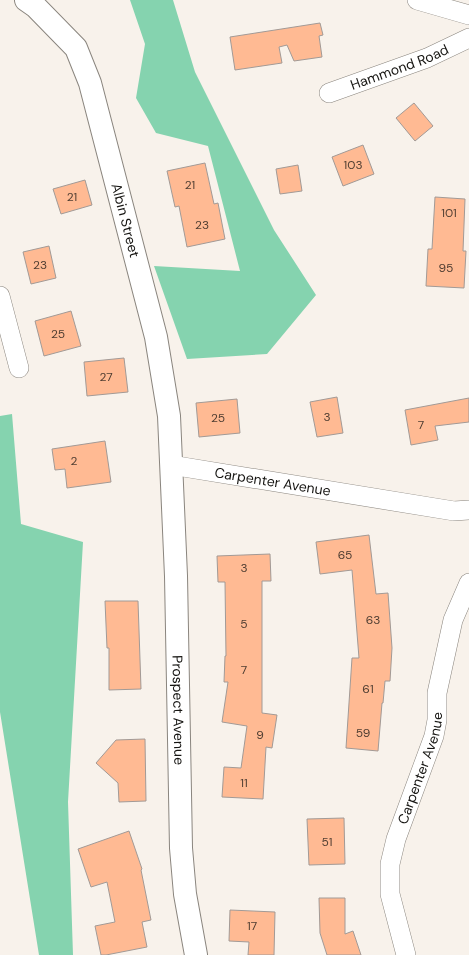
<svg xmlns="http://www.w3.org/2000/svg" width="469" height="955" font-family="'DM Sans',sans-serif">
<rect width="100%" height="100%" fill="#f8f2eb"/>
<!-- green -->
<g fill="#85d3af">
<polygon points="130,0 173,0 195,72 274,230 316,295 267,354 187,359 154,266 240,271 208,146 156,133 136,98 145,44"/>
<polygon points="12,414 21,524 83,542 68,802 73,955 39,955 0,712 0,416"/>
</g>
<!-- building -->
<g fill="#ffba93" stroke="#a29a96">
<polygon points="320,23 323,35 319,36 322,57 294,61 287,45 279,47 282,63 235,70 230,37"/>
<polygon points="414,103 433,126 415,141 396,118"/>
<polygon points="363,145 374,174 343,186 332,157"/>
<polygon points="205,163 214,204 218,203 225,239 187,247 179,206 175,207 167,171"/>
<polygon points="298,165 302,191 280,194 276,169"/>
<polygon points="85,180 92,205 61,214 53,189"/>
<polygon points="435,197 465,199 463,251 466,251 464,288 426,286 428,249 432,249"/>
<polygon points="49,246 56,278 31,284 23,252"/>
<polygon points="71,311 81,346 44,356 35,321"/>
<polygon points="124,358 128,392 87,396 84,362"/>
<polygon points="337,397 343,433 317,437 310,402"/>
<polygon points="469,398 469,422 435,426 438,440 411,445 405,410"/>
<polygon points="237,399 240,433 199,437 196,403"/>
<polygon points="105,441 111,482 67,488 65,469 55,470 52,449"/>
<polygon points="369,535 376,594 388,593 392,648 390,681 385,681 383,703 382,703 378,751 346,748 352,658 359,658 352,570 320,574 316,542"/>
<polygon points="270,554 271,581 262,581 262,713 277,715 272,748 266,747 263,799 222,797 224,767 241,768 247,726 222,722 228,682 224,682 225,656 226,656 225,582 218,582 217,556"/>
<polygon points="105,601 138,601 141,689 109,690 109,648 107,648"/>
<polygon points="145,739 146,801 119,802 118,783 96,763 116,740"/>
<polygon points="344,818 345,864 309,865 307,819"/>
<polygon points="129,831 142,869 141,870 151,920 142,922 147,947 106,955 101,955 95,926 115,922 107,882 91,887 78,849"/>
<polygon points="319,898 345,898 345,934 353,931 361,955 327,955 320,933"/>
<polygon points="230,910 275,912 274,955 248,955 249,942 229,941"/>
</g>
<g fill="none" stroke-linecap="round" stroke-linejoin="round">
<!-- street casing -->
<g stroke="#8a857e" stroke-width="20">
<g id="street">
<polyline points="417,0 469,15"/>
<path id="s1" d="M329 93 427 58 469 38"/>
<polyline points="0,296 19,368"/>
<path id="s2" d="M171 465 454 511 469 510"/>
<path id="s3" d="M406 955 390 894V864L396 839 434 736 437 720V693L453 620 469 583"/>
</g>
</g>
<!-- secondary casing -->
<g stroke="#8a857e" stroke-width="24">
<g id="secondary">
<path id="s4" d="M26 0 36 7 76 48 90 83 156 337 169 416 176 576 181 848 185 894 196 955"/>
</g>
</g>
<!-- street -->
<use href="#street" stroke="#fff" stroke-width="19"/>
<!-- secondary -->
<use href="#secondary" stroke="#fff" stroke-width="22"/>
</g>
<g text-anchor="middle" stroke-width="3" stroke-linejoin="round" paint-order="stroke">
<!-- number labels -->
<g font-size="12" fill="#503e32">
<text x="353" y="169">103</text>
<text x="190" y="189">21</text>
<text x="72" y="201">21</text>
<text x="449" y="217">101</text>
<text x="202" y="229">23</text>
<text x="40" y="269">23</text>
<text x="446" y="272">95</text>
<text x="58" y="338">25</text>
<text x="106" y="381">27</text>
<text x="327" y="421">3</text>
<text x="218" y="422">25</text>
<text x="421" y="429">7</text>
<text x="74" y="465">2</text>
<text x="345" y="559">65</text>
<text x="244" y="572">3</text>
<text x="373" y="624">63</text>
<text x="244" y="628">5</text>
<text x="244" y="674">7</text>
<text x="368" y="693">61</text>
<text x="363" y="737">59</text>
<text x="260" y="739">9</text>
<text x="244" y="787">11</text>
<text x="327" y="846">51</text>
<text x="252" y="930">17</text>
</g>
<!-- street labels -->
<g font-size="14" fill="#161512" stroke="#fff">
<text dy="5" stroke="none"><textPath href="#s1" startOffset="75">Hammond Road</textPath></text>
<text dy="5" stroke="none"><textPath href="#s4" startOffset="249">Albin Street</textPath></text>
<text dy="5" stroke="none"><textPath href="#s2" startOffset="103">Carpenter Avenue</textPath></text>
<text dy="5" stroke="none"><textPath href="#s4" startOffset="744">Prospect Avenue</textPath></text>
<text dy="5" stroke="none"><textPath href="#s3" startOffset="194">Carpenter Avenue</textPath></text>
</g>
</g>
</svg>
